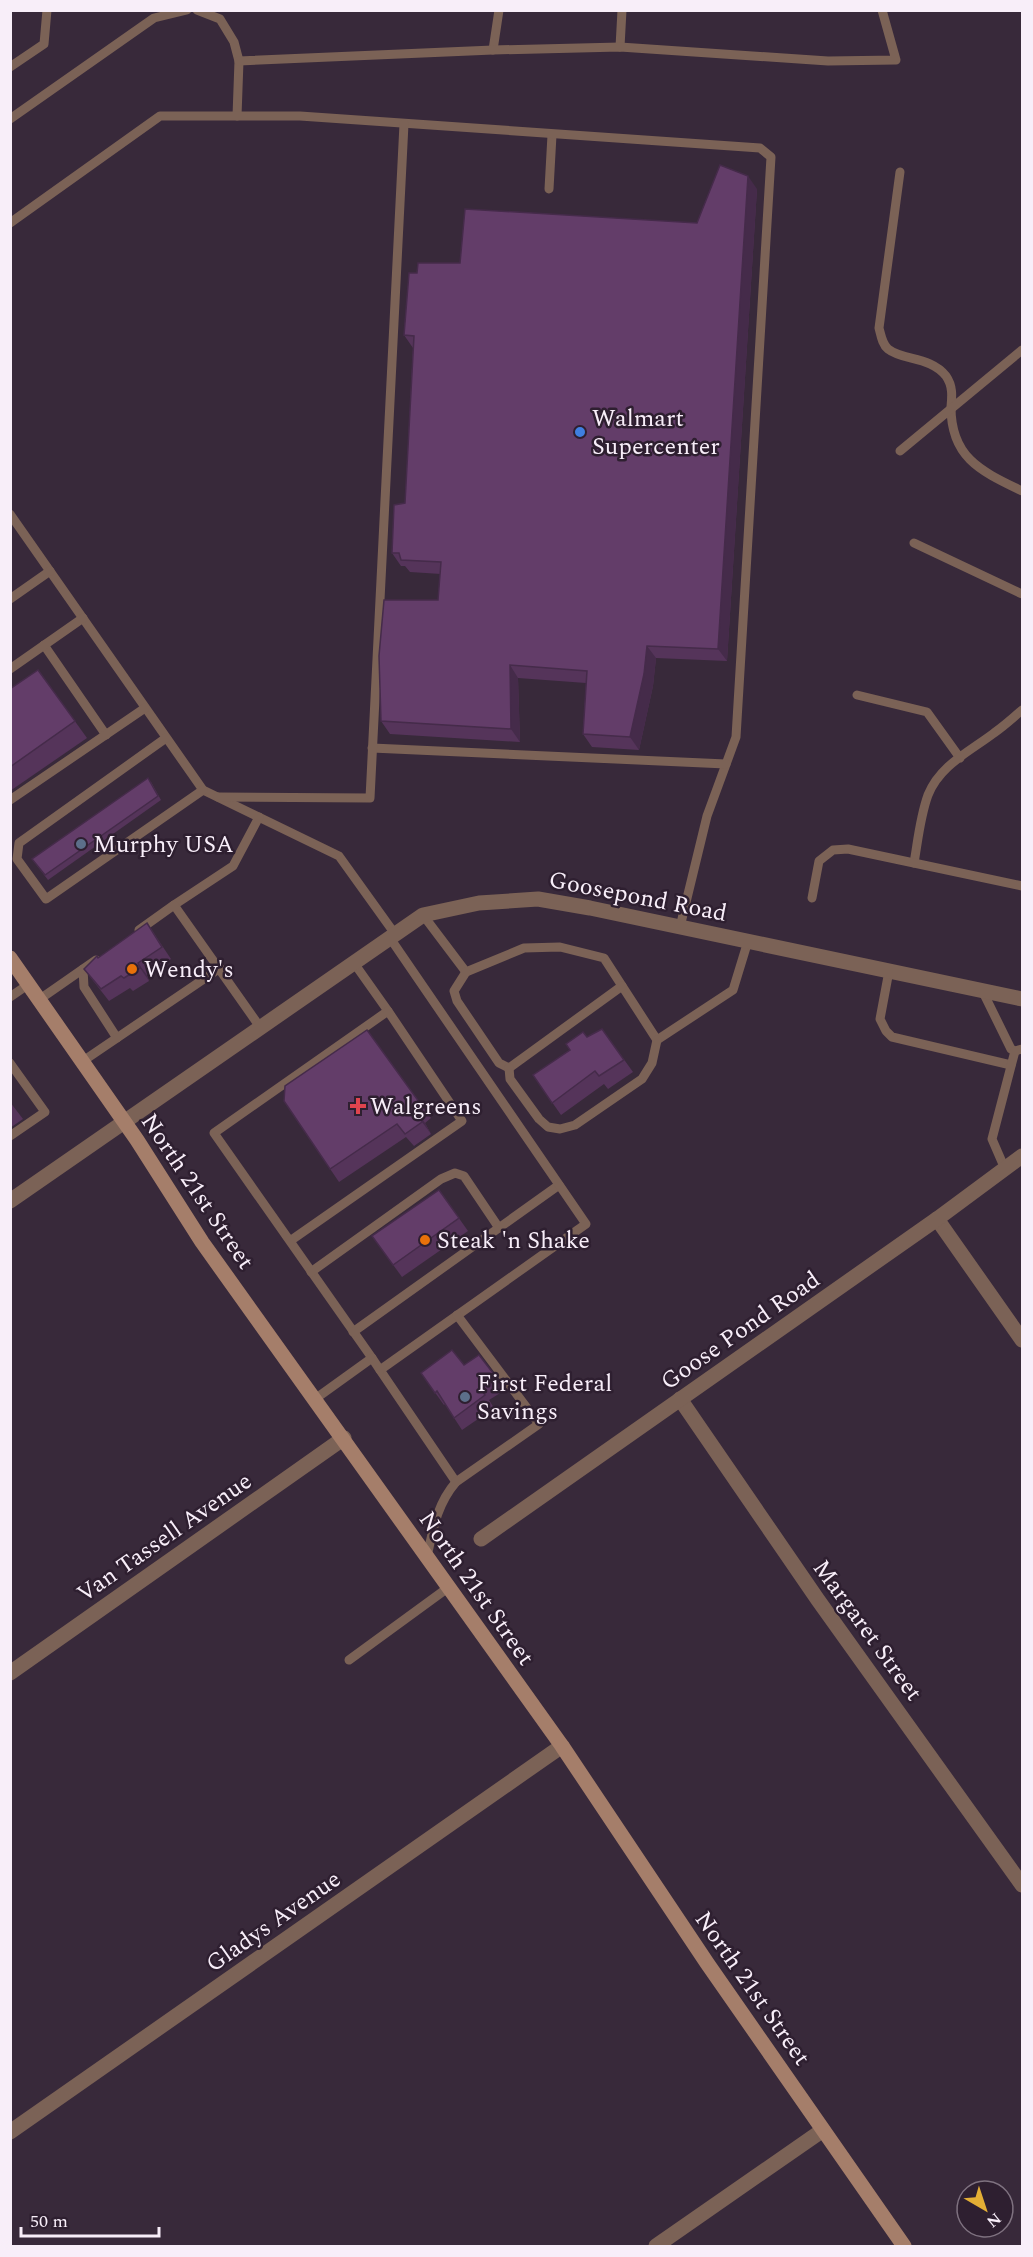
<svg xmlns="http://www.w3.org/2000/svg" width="1033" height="2257" font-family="Spectral,serif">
<rect width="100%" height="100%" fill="#38293a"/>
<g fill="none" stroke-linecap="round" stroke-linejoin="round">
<!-- service -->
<g stroke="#7b6256" stroke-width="9">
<polyline points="197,10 220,19 234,42 239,61 237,116"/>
<polyline points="620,47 622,10"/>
<polyline points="493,50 499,10"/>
<polyline points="239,61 493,50 620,47 828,61 896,60 882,10"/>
<polyline points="10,67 44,44 47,10"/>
<polyline points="10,119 154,18 187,10"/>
<path d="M900 172 879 328C881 335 882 344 888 349 903 361 930 356 946 376 953 386 952 396 951 407 951 458 981 471 1022 491"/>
<polyline points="549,189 552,135"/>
<polyline points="10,223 160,116 300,116 760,148 771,157 736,737 707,816 680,927"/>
<polyline points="900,451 1022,350"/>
<polyline points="10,514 203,790 339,856 395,934"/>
<polyline points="914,543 1022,594"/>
<polyline points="10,599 50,571"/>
<polyline points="44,645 106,735"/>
<polyline points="10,669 83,618"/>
<polyline points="857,695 927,712 960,758"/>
<polyline points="166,738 19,843 17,859 46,899 203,790"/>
<polyline points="372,748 726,764"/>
<polyline points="218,797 370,798 404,124"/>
<polyline points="10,800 145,708"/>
<path d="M914 863C918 840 920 817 928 795 940 765 969 752 994 733 1004 726 1013 718 1022 710"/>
<polyline points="812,898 819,861 833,850 848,849 1022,886"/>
<polyline points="174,905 233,866 259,817"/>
<polyline points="423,915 466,972 524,948 560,947 604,958 657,1040 733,990 748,941"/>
<polyline points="139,930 174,905 260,1027"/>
<polyline points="354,963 388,1011"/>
<polyline points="83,969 84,987 117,1038"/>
<polyline points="889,971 880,1019 886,1031 892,1037 1011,1065"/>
<polyline points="466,972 454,991 457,1001 499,1063 509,1068 622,986"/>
<polyline points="982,990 1011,1049 1015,1051 1022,1049"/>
<polyline points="10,997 29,984"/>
<polyline points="40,999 96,960"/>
<polyline points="83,1061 220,968"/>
<polyline points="10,1063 45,1112 10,1136"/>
<polyline points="509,1068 510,1079 539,1119 548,1127 560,1129 575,1125 642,1079 652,1063 657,1040"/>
<polyline points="1005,1169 992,1139 1015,1051"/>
<polyline points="290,1241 462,1121 388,1011 214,1133 372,1358"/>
<polyline points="311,1272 441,1179 455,1173 464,1176 499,1228"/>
<polyline points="353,1332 559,1185"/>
<polyline points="380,1370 456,1482"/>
<polyline points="315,1399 372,1358 380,1370 586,1224 390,938"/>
<path d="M427 1557C433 1529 437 1504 456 1482L539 1424 457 1315"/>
<polyline points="349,1660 449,1587"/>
</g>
<!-- minor -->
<g stroke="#7b6256" stroke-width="15">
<polyline points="937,1219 1022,1340"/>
<polyline points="680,1399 818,1600 1022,1885"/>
<polyline points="481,1539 937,1219 1022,1156"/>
<polyline points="10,1673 344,1438"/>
<polyline points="10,2132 562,1746"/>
<polyline points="656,2246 823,2130"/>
</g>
<!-- tertiary -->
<polyline stroke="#7b6256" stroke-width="15" points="10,1201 423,915 479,903 538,899 590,908 1022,999"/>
<!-- secondary -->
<polyline stroke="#a57e6a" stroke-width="15" points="10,958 137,1140 202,1242 562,1746 707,1963 904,2246"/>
</g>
<!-- wall -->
<g fill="#55345a">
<polygon points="757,189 727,661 656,658 653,686 639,750 592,747 583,734 586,683 518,678 520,742 390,734 381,721 438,600 441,574 410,572 405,566 401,566 392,553 405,503 413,348 404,335 417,273 460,263 697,223"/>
<polygon points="38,670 87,738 10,791 10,689"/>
<polygon points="151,782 161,800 48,880 32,859"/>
<polygon points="147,923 171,959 147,975 149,981 133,991 130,988 109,1001 84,969"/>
<polygon points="602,1029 633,1072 608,1089 604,1084 561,1115 533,1075 570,1050 587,1037"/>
<polygon points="367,1030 431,1118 425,1123 431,1134 414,1146 406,1137 339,1182 284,1101"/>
<polygon points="10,1102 23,1119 10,1128"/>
<polygon points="439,1190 468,1231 402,1277 372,1236"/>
<polygon points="464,1365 496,1377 505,1390 489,1400 494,1408 462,1430 445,1404 444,1405 421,1373"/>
</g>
<!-- shaded-wall -->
<g fill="#452b4a">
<polygon points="748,176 757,189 727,661 718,649"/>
<polygon points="647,646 656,658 653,686 639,750 630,737"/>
<polygon points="510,665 518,678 520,742 511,729"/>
<polygon points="138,963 147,975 149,981 140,968"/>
<polygon points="416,1110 425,1123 431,1134 422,1122"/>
</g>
<!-- building -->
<g fill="#633d69" stroke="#452b4a" stroke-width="1.5">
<polygon points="720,165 748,176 718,649 647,646 644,674 630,737 583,734 587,671 510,665 511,729 381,721 379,656 384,600 438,600 441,562 401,560 399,553 392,553 394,505 405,503 414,336 404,335 409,273 417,273 418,263 460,263 465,209 697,223"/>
<polygon points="38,670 75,721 10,767 10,689"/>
<polygon points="148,778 158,796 45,875 32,859"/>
<polygon points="147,923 162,947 138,963 140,968 124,978 121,976 101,989 84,969 97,956 98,958"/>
<polygon points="602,1029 624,1060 599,1076 595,1071 552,1103 533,1075 570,1050 566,1044 583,1032 587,1037"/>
<polygon points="367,1030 422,1106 416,1110 422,1122 405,1134 397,1124 330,1169 284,1101 285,1086"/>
<polygon points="439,1190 459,1218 393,1265 372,1236"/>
<polygon points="452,1350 464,1365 479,1355 496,1377 480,1387 485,1395 454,1418 437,1391 435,1393 421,1373"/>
</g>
<!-- markers -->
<circle fill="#3f7fe0" stroke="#2e1f30" stroke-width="2" cx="580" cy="432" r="6"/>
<g fill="#5c6f8a" stroke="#2e1f30" stroke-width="2">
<circle cx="81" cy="844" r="6"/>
<circle cx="465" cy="1397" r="6"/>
</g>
<g fill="#e8710a" stroke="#2e1f30" stroke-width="2">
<circle cx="132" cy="969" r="6"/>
<circle cx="425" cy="1240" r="6"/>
</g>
<path fill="#e0444e" stroke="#2e1f30" stroke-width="2" d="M355 1097h6v6h6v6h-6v6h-6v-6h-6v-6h6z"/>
<g text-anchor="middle" stroke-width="5" stroke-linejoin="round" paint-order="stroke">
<!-- poi labels -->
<g font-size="24" fill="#f8eef9" stroke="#2e1f30" text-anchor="start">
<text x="592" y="426">Walmart<tspan x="592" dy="28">Supercenter</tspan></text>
<text x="93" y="852">Murphy USA</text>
<text x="144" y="977">Wendy's</text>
<text x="370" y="1114">Walgreens</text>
<text x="437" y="1248">Steak 'n Shake</text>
<text x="477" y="1391">First Federal<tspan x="477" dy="28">Savings</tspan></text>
</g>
<!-- street labels -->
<g font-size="24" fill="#f8eef9" stroke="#2e1f30">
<text transform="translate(638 896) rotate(11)" y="8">Goosepond Road</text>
<text transform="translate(198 1191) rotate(56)" y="8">North 21st Street</text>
<text transform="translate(740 1330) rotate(-35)" y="8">Goose Pond Road</text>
<text transform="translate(164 1537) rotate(-35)" y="8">Van Tassell Avenue</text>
<text transform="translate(477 1588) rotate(55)" y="8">North 21st Street</text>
<text transform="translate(868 1630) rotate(54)" y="8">Margaret Street</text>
<text transform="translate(273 1921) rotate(-35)" y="8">Gladys Avenue</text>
<text transform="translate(753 1988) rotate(55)" y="8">North 21st Street</text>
</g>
</g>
<!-- border -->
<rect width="1033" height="2257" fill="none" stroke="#f8eef9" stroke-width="24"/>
<!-- north arrow -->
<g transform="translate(985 2209) rotate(141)"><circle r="28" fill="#2e1f30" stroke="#7f7280" stroke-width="1.5"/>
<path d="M0-4.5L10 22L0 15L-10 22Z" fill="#e3ae35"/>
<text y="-9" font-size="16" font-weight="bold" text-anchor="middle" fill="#f8eef9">N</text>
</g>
<!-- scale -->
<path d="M21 2227v9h138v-9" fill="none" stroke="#f8eef9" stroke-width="3"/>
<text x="30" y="2227" font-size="18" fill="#f8eef9" stroke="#2e1f30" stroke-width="4.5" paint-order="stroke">50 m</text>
</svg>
